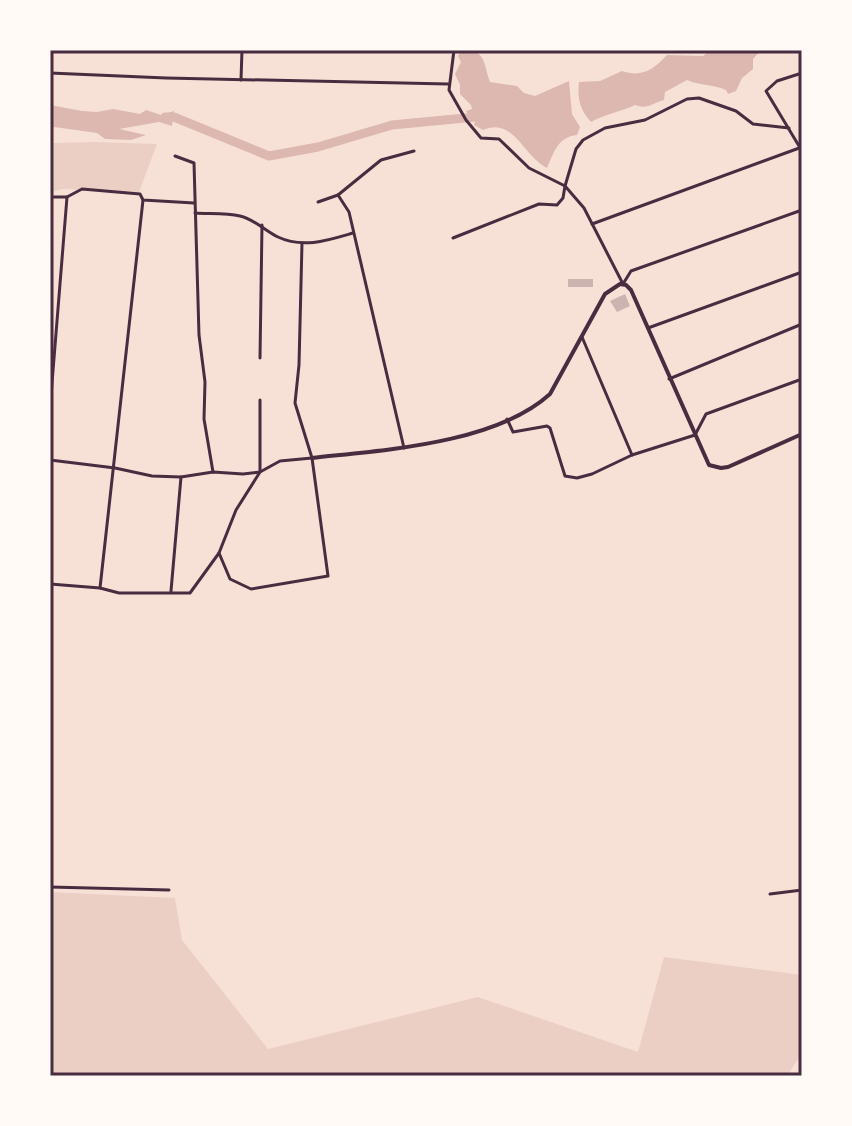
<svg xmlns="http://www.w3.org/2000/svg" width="852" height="1126" font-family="'Alegreya Sans',sans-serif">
<rect width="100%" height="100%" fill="#f7e1d7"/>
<!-- green -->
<g fill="#ebcfc5">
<polygon points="96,142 157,144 139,192 63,189 50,192 50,143"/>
<polygon points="50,892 175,898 182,940 268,1049 478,997 638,1052 664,957 802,975 802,1053 787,1076 50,1076"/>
</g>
<!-- water -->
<g fill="#dcb8b0">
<path d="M462 50C486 50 483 62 490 82L517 86 524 93 535 96 569 81 572 114 580 127 577 135C558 137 554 152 547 168 522 155 514 117 483 130L474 125 476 118 468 114 466 111 472 109 471 105 460 94V85L455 74 461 62 458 56Z"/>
<path d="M729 50H761L753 59V69L742 78 736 91 728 94 726 90C712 84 701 86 687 80L665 92 664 100C652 103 648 110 635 105 620 112 605 114 591 122 580 110 577 99 579 82L600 81 622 71C642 78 654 69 667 55L703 56 709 51 726 53Z"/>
<polygon points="50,105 82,111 97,112 113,109 140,114 146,110 161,115 174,111 172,126 159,122 119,129 146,135 131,140 105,139 97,133 54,127 50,133"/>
</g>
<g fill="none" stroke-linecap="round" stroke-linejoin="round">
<!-- river -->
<polyline stroke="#dcb8b0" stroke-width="9" points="165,117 174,117 269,156 318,147 392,125 486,116"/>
</g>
<!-- building -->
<g fill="#ccb4b1">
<rect x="568" y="279" width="25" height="8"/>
<polygon points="625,294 630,306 617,312 610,301"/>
</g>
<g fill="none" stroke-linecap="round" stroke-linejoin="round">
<!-- minor -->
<g stroke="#4a2c40" stroke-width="3">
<polyline points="454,50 449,90 466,120 481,138 499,139 529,168 565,186 576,149 583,140 605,128 645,120 687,99 699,98 736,111 753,124 789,128"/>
<polyline points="50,73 166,78 448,84"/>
<polyline points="802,73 777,81 766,91 802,151"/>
<polyline points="241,80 242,50"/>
<polyline points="175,156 194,163 199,335 205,382 204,419 213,472"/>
<polyline points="50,197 67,197 82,189 140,194 143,200 194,203"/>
<polyline points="318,202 338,195"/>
<path d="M195 213C209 214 226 213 240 216 256 220 265 231 278 237 303 249 329 240 353 233"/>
<polyline points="592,224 802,147"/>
<polyline points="453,238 539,204 557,205 563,198 565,186 584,208 623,284 631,271 802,210"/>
<polyline points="648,328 802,272"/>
<polyline points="582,337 632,455"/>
<polyline points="260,358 262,225"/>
<polyline points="669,379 802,324"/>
<polyline points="50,408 67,197"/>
<polyline points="507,419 513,432 547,426 550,428 565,476 577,478 592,474 632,455 695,435 706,414 802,379"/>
<polyline points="404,448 349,212 338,195 381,160 414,151"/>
<polyline points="50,460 115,468 152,476 181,477 213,472 243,474 260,472 280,461 312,458"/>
<polyline points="219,553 230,579 251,589 328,576 312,458 295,403 299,365 302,243"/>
<polyline points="50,584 100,588 119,593 190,593 219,553 236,510 260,472 260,400"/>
<polyline points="100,588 143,200"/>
<polyline points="171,591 181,477"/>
<polyline points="50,887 169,890"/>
<polyline points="770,894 802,890"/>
</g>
<!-- tertiary -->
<path stroke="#4a2c40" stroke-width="4" d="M312 458C383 450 495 444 550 394L605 294 620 284 626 285 631 290 709 465 721 468 728 467 802 434"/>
</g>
<!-- border -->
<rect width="852" height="1126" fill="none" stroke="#fffaf5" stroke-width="104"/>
<rect x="52" y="52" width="748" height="1022" fill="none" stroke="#4a2c40" stroke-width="3"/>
</svg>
